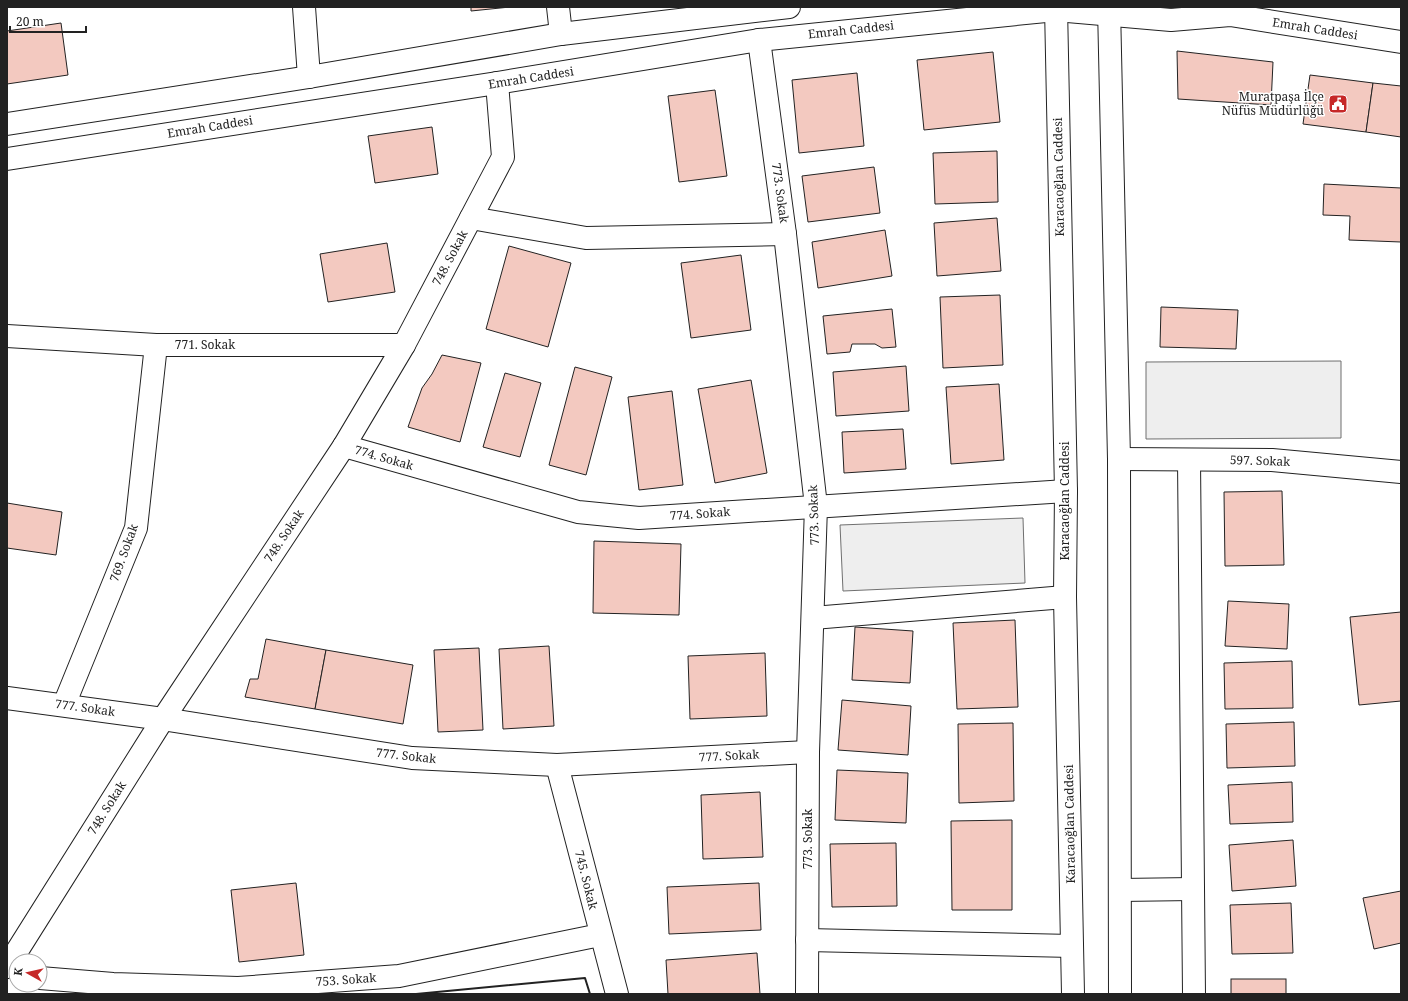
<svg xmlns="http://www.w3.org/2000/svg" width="1408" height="1001" font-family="'Noto Serif',serif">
<rect width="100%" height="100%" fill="#fff"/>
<!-- green -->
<g fill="#eee" stroke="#6f6f6f">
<polygon points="1341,361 1341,438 1146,439 1146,362"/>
<polygon points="1023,518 1025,583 843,591 840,525"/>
</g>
<!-- building -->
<g fill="#f3c9c0" stroke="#222">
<polygon points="471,7 510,7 471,11"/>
<polygon points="61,23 68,75 7,84 7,31"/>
<polygon points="1177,51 1273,62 1271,105 1178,99"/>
<polygon points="993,52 1000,122 924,130 917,60"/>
<polygon points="857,73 864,146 799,153 792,80"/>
<polygon points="1310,75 1373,83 1366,132 1303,124"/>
<polygon points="1373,83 1401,86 1401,137 1366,132"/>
<polygon points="715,90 727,176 679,182 668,96"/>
<polygon points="432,127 438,174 375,183 368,136"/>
<polygon points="997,151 998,202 935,204 933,153"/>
<polygon points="874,167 880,213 808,222 802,176"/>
<polygon points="1324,184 1401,188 1401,242 1349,240 1350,216 1323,215"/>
<polygon points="997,218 1001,271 937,276 934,223"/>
<polygon points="885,230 892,276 818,288 812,242"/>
<polygon points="387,243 395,292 328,302 320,254"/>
<polygon points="509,246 571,263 548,347 486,329"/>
<polygon points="741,255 751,330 691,338 681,263"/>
<polygon points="1000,295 1003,365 943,368 940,297"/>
<polygon points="1161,307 1238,310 1236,349 1160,347"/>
<polygon points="892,309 896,347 882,348 875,344 852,344 850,352 827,354 823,316"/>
<polygon points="442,355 481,363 460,442 408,427 422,388 432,374"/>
<polygon points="906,366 909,411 836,416 833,372"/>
<polygon points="575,367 612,377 586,475 549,465"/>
<polygon points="505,373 541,383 520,457 483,447"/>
<polygon points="751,380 767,473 715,483 698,389"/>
<polygon points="999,384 1004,460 951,464 946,387"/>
<polygon points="672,391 683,485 639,490 628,397"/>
<polygon points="903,429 906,469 844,473 842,432"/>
<polygon points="1282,491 1284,565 1225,566 1224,492"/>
<polygon points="7,503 62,512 56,555 7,548"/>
<polygon points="594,541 681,544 679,615 593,613"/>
<polygon points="1228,601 1289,604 1287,649 1225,646"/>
<polygon points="1401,612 1401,701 1359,705 1350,617"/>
<polygon points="1015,620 1018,707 957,709 953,623"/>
<polygon points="855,627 913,631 910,683 852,680"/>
<polygon points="266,639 326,650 315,709 245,697 250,679 258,679"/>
<polygon points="549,646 554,726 503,729 499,649"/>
<polygon points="479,648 483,730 438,732 434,650"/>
<polygon points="326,650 413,665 403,724 315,709"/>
<polygon points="765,653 767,716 690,719 688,656"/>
<polygon points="1292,661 1293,708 1225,709 1224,663"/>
<polygon points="842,700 911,706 908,755 838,750"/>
<polygon points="1294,722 1295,766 1227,768 1226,724"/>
<polygon points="1013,723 1014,801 959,803 958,724"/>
<polygon points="837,770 908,773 906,823 835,820"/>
<polygon points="1292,782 1293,822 1230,824 1228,785"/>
<polygon points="760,792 763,857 703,859 701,795"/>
<polygon points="1012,820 1012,910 952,910 951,821"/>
<polygon points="1293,840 1296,886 1232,891 1229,845"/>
<polygon points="896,843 897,906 832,907 830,844"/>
<polygon points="296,883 304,955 239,962 231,890"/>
<polygon points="759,883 761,930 669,934 667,887"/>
<polygon points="1401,891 1401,943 1374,949 1363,898"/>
<polygon points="1291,903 1293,953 1232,954 1230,905"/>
<polygon points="757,953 760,994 668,994 666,960"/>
<rect x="1231" y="979" width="55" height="15"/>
</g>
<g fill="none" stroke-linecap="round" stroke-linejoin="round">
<!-- minor casing -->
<g stroke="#222" stroke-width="24">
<g id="minor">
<polyline points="304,7 309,77"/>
<polyline points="558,7 561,34"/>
<polyline points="759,40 785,234 816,506 808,752 807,994"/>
<polyline points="471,218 586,238 785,234"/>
<polyline points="7,336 156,345 404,345"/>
<polyline points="344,446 578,512 639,518 1066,491"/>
<polyline points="1119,459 1272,460 1401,472"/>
<polyline points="1189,460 1194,994"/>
<polyline points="813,618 1065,597"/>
<polyline points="7,698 163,719 412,758 557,765 808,752"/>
<polyline points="64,705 136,528 156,345"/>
<polyline points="557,765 617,994"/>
<polyline points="1120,890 1193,889"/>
<polyline points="807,940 1072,946"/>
<polyline points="7,967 163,719 344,446 404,345 503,157 497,83"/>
<polyline points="40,978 113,984 238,988 399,976 600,935"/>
</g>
</g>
<!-- tertiary casing -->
<g stroke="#222" stroke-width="24">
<g id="tertiary">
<polyline points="7,124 309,77 561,34 789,7"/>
<polyline points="7,159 497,83 759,40 1056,10 1171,20 1230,15 1401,42"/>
</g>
</g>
<!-- primary casing -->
<g stroke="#222" stroke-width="24">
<g id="primary">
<polyline points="1056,7 1066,491 1065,597 1073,994"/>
<polyline points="1109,7 1119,459 1120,994"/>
</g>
</g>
<!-- minor -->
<use href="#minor" stroke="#fff" stroke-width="22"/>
<!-- tertiary -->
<use href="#tertiary" stroke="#fff" stroke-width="22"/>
<!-- primary -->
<use href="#primary" stroke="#fff" stroke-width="22"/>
<!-- wall -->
<polyline stroke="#222" stroke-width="2" points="416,994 585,978 590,994"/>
</g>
<!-- icons -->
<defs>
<g id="civic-square" transform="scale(1)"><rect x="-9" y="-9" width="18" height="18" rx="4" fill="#c62828" stroke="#fff"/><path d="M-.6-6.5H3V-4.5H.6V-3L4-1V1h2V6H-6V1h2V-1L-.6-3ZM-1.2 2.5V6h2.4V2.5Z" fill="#fff"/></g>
</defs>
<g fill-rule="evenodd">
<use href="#civic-square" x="1338" y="104"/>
</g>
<g text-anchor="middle" stroke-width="3" stroke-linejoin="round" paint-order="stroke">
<!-- street labels -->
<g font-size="12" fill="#222" stroke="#fff">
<text transform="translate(1315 29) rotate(9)" y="4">Emrah Caddesi</text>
<text transform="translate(851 30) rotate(-6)" y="4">Emrah Caddesi</text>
<text transform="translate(531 78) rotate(-9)" y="4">Emrah Caddesi</text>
<text transform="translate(210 127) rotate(-9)" y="4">Emrah Caddesi</text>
<text transform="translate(1059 177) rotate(-91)" y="4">Karacaoğlan Caddesi</text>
<text transform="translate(780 193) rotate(82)" y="4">773. Sokak</text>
<text transform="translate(450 258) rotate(-62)" y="4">748. Sokak</text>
<text x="205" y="349">771. Sokak</text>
<text transform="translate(384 458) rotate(16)" y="4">774. Sokak</text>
<text transform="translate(1260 461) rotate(2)" y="4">597. Sokak</text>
<text transform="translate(1065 501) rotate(-90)" y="4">Karacaoğlan Caddesi</text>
<text transform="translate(700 514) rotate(-4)" y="4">774. Sokak</text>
<text transform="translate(814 515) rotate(-92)" y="4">773. Sokak</text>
<text transform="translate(284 536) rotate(-56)" y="4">748. Sokak</text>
<text transform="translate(124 553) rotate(-70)" y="4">769. Sokak</text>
<text transform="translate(85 708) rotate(8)" y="4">777. Sokak</text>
<text transform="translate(406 756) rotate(6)" y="4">777. Sokak</text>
<text transform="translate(729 756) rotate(-3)" y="4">777. Sokak</text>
<text transform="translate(107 808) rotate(-58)" y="4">748. Sokak</text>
<text transform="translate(1070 824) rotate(-91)" y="4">Karacaoğlan Caddesi</text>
<text transform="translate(808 839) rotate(-90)" y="4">773. Sokak</text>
<text transform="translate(586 880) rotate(76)" y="4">745. Sokak</text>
<text transform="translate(346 980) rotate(-4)" y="4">753. Sokak</text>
</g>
<!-- poi labels -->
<g font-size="12" fill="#222" stroke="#fff" text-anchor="end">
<text x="1324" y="101">Muratpaşa İlçe<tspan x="1324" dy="14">Nüfüs Müdürlüğü</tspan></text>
</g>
</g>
<!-- border -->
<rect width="1408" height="1001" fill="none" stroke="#222222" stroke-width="16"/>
<!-- north arrow -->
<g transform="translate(28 973) rotate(278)"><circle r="19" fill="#ffffff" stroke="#a7a7a7"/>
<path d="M0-3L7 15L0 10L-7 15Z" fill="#c62828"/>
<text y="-6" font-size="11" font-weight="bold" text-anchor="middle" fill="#222222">K</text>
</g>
<!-- scale -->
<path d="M10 26v6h76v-6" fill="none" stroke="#222222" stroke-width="2"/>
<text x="16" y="26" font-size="12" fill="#222222" stroke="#ffffff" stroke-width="3" paint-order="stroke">20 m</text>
</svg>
